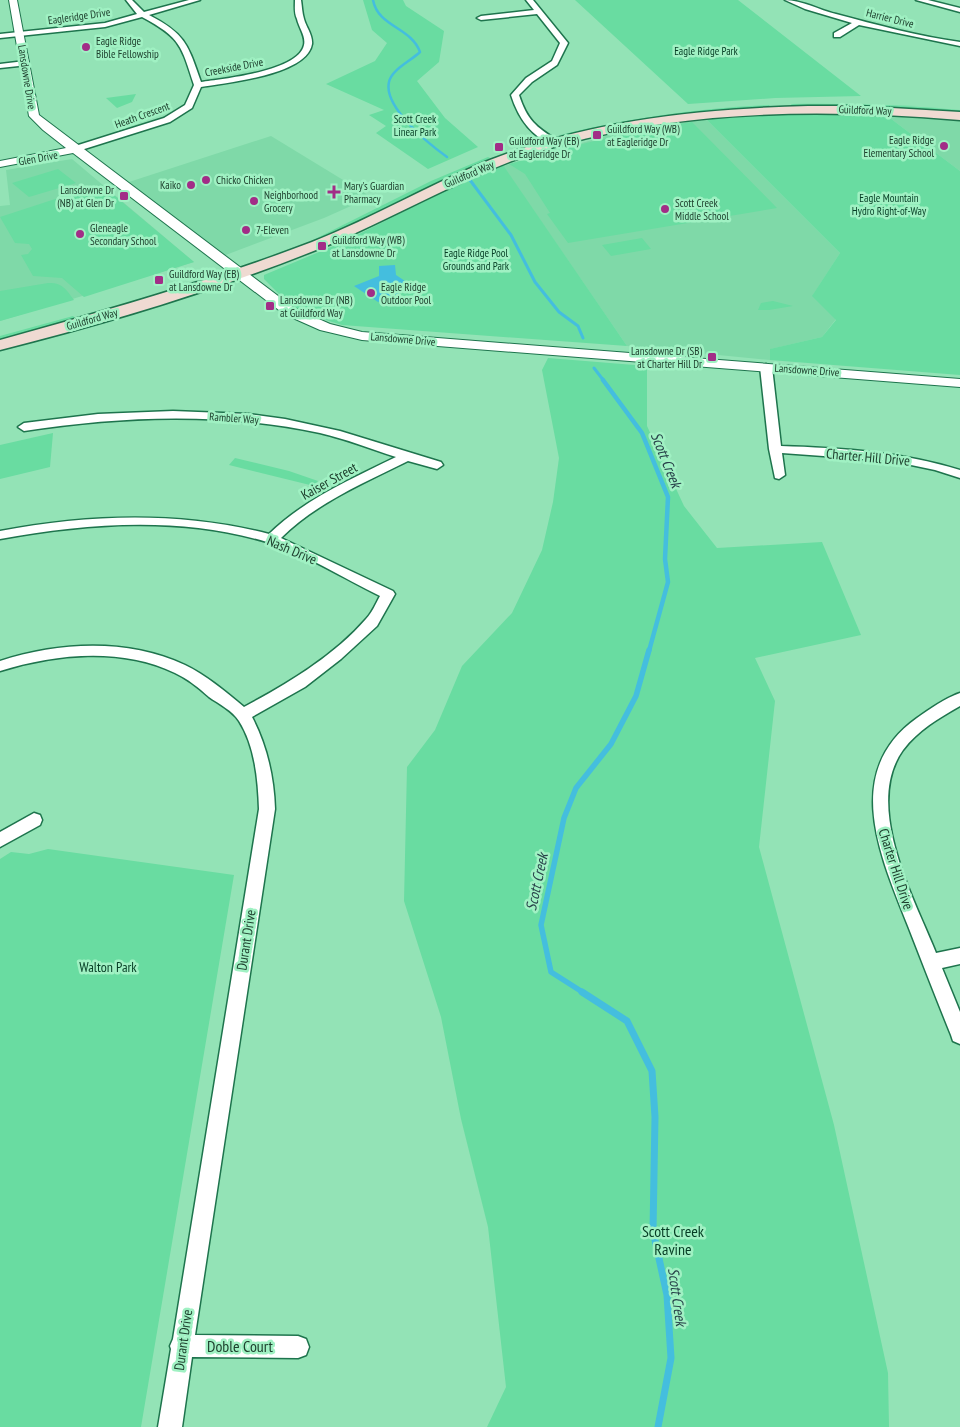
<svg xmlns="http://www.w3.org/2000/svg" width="960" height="1427" font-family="'PT Sans Narrow',sans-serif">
<rect width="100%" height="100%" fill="#93e3b6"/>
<!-- built -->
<g fill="#7fd9a8">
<polygon points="886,115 960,121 960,171"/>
<polygon points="706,119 840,253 813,295 836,319 822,337 771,349 770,360 627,346 503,166 609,135"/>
<polygon points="271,136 371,197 324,218 223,256 129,182"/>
<polygon points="72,159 194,262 0,321 0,206 10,205 6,170"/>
</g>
<!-- green -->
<g fill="#69dca1">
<polygon points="363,0 403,0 406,6 444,31 439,62 417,81 445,118 478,147 428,169 376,133 386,126 369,115 384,110 326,84 375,61 387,43 372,30"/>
<polygon points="575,0 738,0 861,96 775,98 688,104"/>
<polygon points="136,94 132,102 117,108 106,98"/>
<path d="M791 104C847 103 904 105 960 110V114L793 107Z"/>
<path d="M769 105 771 108 577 134 560 135C629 118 698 108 769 105Z"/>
<polygon points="838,113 886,115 960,171 960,375 770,360 770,349 822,337 836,320 812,296 840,253 706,119 783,114"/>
<path d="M692 122 777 208 568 243 547 214 550 213 525 174 509 164C570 147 629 130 692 122Z"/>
<polygon points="488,157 490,158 474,167 313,243 311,241 431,181"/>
<polygon points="503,165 627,346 342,325 296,311 264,279 264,275 343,242 439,194"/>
<polygon points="58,169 76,183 29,197 12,183"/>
<polygon points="103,186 194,262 84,297 62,278 33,276 21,255 28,254 32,249 29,244 15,243 0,217 92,187"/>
<polygon points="642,238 651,249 611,256 602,245"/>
<path d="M48 283C62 282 66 289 74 300L0 321V291Z"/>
<polygon points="773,301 793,306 769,310 758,310 761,303"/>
<polygon points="73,316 75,318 0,341 0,336"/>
<polygon points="548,358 647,366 647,426 684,506 717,548 822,542 861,635 755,658 775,701 759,847 834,1125 888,1373 889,1427 487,1427 506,1387 488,1227 461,1119 441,1017 404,901 407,767 435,730 462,666 512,613 542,550 553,502 559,458 542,370"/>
<polygon points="53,433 50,467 0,479 0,445"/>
<polygon points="235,458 289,471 318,481 314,486 229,465"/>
<polygon points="48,849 234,875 141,1427 0,1427 0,859 11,852 29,854"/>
</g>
<!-- water -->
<polygon fill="#44bede" points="395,265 396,275 414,287 378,302 354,286 379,276 379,266"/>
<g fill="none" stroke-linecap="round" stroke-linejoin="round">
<!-- stream-far4 -->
<path stroke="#44bede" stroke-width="2.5" d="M373 0C378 27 411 27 420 52 411 61 392 69 389 82 383 107 429 144 447 157"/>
<!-- stream-far3 -->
<g stroke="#44bede" stroke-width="3">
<polyline points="470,180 511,235 535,282 559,312 578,326 583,338"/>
<polyline points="594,368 604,381"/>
</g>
<!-- stream-far2 -->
<polyline stroke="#44bede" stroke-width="4.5" points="603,380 642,433 668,497 665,559 668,582 649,651"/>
<!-- stream-far1 -->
<polyline stroke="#44bede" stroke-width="5.5" points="584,993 551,972 541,925 564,818 576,788 611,744 636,696 649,650"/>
<!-- stream -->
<polyline stroke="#44bede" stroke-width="7" points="582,992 627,1021 652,1071 655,1117 653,1231 667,1295 671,1358 658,1427"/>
<!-- minor casing -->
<g stroke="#1e744d" stroke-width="3">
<g id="minor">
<path d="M126 0H132L144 12 189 0H200L149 15C186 34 188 45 201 82 223 79 299 71 304 45 306 36 299 28 297 19 294 13 295 7 295 0H301C302 6 302 13 304 19 306 27 313 35 312 44 307 75 226 83 201 87L192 108 170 122 78 151H72V147L164 118 185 105 194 85C181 45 181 38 142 17L105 27 0 38V34L105 23 137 14Z"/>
<path d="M526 0H533L568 43 557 65 532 82 519 95C527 120 536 127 557 140V144L554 145C531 137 518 117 511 95L526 78 552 61 560 43 537 14 481 20 477 18 481 16 534 10Z"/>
<path d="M785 0C802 0 819 10 836 14 877 25 918 36 960 42V46L859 25 840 37H834V33L852 23 805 9Z"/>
<polygon points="916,0 928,0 960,8 960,12"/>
<polygon points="25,61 28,61 28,65 0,68 0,64"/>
<path d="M766 364 772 367 781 446C842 448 902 452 960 470V478L935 470 892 461 782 453 785 475 779 479 775 478 769 449 760 367Z"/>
<path d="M173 411 248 414 285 419 340 431 441 462 443 465 437 469 408 461C364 483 316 503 281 538L393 591 395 594 377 626 341 659 305 687 252 717C267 746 274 777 275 809L195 1335 298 1336 306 1339 309 1347 306 1355 298 1358 192 1357 182 1427H158L171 1349 170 1346 173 1339 259 809C258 780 255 746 239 721 233 711 219 704 209 697 199 688 188 679 175 673 121 647 55 654 0 671V661C59 642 127 638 185 665 206 675 226 692 244 707 287 684 334 656 366 619 372 613 376 603 380 596 343 578 306 554 267 542 180 516 88 523 0 539V531C90 514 180 511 269 534 305 499 351 479 396 457 371 449 346 439 320 433 221 412 123 416 24 431L18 427 24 423 98 414Z"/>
<path d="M960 693V706C939 718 918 730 903 750 863 806 914 898 936 953L960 948V964L942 968 960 1012V1044L953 1041 951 1035C936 998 922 962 908 926 881 857 841 772 917 718 930 709 945 698 960 693Z"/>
<polygon points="34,813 40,815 42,820 40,825 0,847 0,832"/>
</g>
</g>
<!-- tertiary casing -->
<g stroke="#1e744d" stroke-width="2">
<polygon id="tertiary" points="9,0 17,0 39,115 294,308 330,324 362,332 960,379 960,387 362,340 320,330 284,314 73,153 0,167 0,161 66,148 43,130 29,116"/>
</g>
<!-- secondary casing -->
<g stroke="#1e744d" stroke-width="3">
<path id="secondary" d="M808 106H858L960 112V120C826 109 691 109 561 145 478 167 405 213 326 246 223 288 108 323 0 350V340C105 311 210 281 312 242 373 218 430 184 490 160 591 120 700 109 808 106Z"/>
</g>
<!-- minor -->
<use href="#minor" fill="#fff" fill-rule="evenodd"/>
<!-- tertiary -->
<use href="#tertiary" fill="#fff" fill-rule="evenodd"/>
<!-- secondary -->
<use href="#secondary" fill="#efdad2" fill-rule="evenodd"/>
</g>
<!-- markers -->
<g fill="#a22d87" stroke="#a0f1c3" stroke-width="2">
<circle cx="86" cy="47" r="5"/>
<rect x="592" y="130" width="10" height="10" rx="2.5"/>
<circle cx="944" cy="146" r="5"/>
<rect x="494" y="142" width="10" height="10" rx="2.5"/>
<circle cx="206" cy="180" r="5"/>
<circle cx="191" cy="185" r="5"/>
<path d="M331.5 184.5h5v5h5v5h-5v5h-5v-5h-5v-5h5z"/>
<rect x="119" y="191" width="10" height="10" rx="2.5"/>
<circle cx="254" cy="201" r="5"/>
<circle cx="665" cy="209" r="5"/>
<circle cx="246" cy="230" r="5"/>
<circle cx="80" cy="234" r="5"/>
<rect x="317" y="241" width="10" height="10" rx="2.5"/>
<rect x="154" y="275" width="10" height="10" rx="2.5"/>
<circle cx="371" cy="293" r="5"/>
<rect x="265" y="301" width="10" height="10" rx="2.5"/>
<rect x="707" y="352" width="10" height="10" rx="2.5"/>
</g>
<g text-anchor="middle" stroke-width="5" stroke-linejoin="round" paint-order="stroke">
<!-- far-street labels -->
<g font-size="11" fill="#1e402e" stroke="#a0f1c3">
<text transform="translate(79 16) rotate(-8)" y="4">Eagleridge Drive</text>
<text transform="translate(890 18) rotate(14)" y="4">Harrier Drive</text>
<text transform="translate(234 67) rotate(-11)" y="4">Creekside Drive</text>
<text transform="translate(27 77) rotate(81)" y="4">Lansdowne Drive</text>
<text transform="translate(865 110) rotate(2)" y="4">Guildford Way</text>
<text transform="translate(142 115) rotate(-20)" y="4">Heath Crescent</text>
<text transform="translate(38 158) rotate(-10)" y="4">Glen Drive</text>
<text transform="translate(469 174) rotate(-23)" y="4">Guildford Way</text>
<text transform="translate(92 319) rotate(-16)" y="4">Guildford Way</text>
<text transform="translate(403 339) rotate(5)" y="4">Lansdowne Drive</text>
<text transform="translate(807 370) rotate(4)" y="4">Lansdowne Drive</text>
<text transform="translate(234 418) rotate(4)" y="4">Rambler Way</text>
</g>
<!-- far-poi labels -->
<g font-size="11" fill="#1e402e" stroke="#a0f1c3" text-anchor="start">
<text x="96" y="45">Eagle Ridge<tspan x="96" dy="13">Bible Fellowship</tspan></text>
<text x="607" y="133">Guildford Way (WB)<tspan x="607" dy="13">at Eagleridge Dr</tspan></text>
<text x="934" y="144" text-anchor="end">Eagle Ridge<tspan x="934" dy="13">Elementary School</tspan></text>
<text x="509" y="145">Guildford Way (EB)<tspan x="509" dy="13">at Eagleridge Dr</tspan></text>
<text x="216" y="184">Chicko Chicken</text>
<text x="181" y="189" text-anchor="end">Kaiko</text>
<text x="344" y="190">Mary's Guardian<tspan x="344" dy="13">Pharmacy</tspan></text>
<text x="114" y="194" text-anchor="end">Lansdowne Dr<tspan x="114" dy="13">(NB) at Glen Dr</tspan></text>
<text x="264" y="199">Neighborhood<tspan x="264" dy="13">Grocery</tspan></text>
<text x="675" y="207">Scott Creek<tspan x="675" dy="13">Middle School</tspan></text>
<text x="90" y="232">Gleneagle<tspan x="90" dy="13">Secondary School</tspan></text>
<text x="256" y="234">7-Eleven</text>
<text x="332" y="244">Guildford Way (WB)<tspan x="332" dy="13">at Lansdowne Dr</tspan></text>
<text x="169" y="278">Guildford Way (EB)<tspan x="169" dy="13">at Lansdowne Dr</tspan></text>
<text x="381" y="291">Eagle Ridge<tspan x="381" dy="13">Outdoor Pool</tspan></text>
<text x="280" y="304">Lansdowne Dr (NB)<tspan x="280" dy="13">at Guildford Way</tspan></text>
<text x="702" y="355" text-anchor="end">Lansdowne Dr (SB)<tspan x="702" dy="13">at Charter Hill Dr</tspan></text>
</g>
<!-- far-park labels -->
<g font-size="11" fill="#063d25" stroke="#a0f1c3">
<text x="706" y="55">Eagle Ridge Park</text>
<text x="415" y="123">Scott Creek<tspan x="415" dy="13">Linear Park</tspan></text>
<text x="889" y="202">Eagle Mountain<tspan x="889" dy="13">Hydro Right-of-Way</tspan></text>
<text x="476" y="257">Eagle Ridge Pool<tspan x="476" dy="13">Grounds and Park</tspan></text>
</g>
<!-- street labels -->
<g font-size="14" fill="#1e402e" stroke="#a0f1c3">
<text transform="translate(868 457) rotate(5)" y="5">Charter Hill Drive</text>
<text transform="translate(329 481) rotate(-29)" y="5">Kaiser Street</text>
<text transform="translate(292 550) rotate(23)" y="5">Nash Drive</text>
<text transform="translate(896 869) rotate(72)" y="5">Charter Hill Drive</text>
<text transform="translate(246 940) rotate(-81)" y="5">Durant Drive</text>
<text transform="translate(183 1340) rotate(-82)" y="5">Durant Drive</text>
</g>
<!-- park labels -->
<g font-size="14" fill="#063d25" stroke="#a0f1c3">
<text x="108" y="972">Walton Park</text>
</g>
<!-- water labels -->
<g font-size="15" font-style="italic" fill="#28424a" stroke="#a0f1c3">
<text transform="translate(666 460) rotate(68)" y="5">Scott Creek</text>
<text transform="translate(537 882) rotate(-78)" y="5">Scott Creek</text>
<text transform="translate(677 1297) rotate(82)" y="5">Scott Creek</text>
</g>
<!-- near-park labels -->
<g font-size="16" fill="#063d25" stroke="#a0f1c3">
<text x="673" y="1237">Scott Creek<tspan x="673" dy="18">Ravine</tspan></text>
</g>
<!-- near-street labels -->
<g font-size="16" fill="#1e402e" stroke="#a0f1c3">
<text x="240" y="1352">Doble Court</text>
</g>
</g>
</svg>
